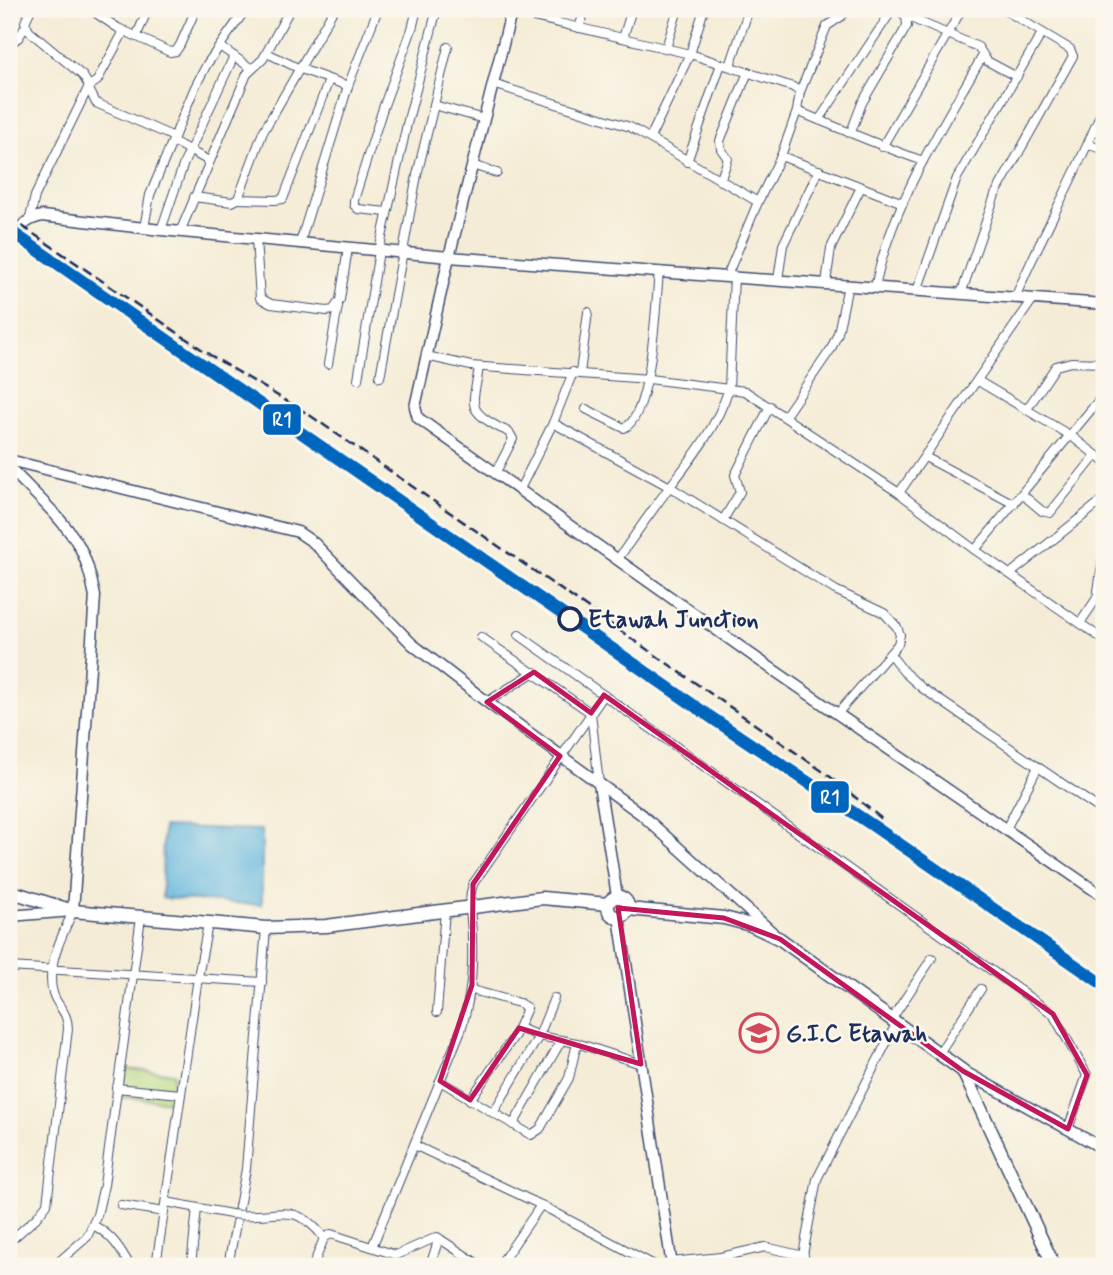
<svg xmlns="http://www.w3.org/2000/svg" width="1113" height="1275" font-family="Mynerve,sans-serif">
<rect width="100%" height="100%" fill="#fbf7ec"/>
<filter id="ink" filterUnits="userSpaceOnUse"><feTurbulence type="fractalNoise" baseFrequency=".0143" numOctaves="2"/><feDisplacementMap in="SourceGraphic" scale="14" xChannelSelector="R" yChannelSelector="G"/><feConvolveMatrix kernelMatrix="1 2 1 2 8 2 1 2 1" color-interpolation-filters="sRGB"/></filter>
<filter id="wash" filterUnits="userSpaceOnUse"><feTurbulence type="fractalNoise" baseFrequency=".00686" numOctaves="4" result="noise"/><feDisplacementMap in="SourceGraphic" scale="28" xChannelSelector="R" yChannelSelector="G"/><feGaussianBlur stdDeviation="1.57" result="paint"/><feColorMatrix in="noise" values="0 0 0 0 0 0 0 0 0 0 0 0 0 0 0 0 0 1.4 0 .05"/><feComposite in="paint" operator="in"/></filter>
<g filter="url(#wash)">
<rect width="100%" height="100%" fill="#f4ecd6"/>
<!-- green -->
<polygon fill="#b5d67d" stroke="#68826e" stroke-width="2" points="124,1069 174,1073 172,1102 120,1097"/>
<!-- water -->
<polygon fill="#61b6dd" stroke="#3e729e" stroke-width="2" points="163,827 262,830 262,905 162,898"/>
</g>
<g filter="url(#ink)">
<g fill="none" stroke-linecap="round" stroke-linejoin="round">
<!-- street casing -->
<g stroke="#3c4b70" stroke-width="10">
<g id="street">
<polyline points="96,9 97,14 118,28 170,52 176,51 180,45 196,9"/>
<path d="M500 9 690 54 793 87 800 92 797 111C839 128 880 146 923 161"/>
<polyline points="906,16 978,47 987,61 1017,77"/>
<polyline points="579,28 585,9"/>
<polyline points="9,29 19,37"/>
<polyline points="136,37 148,9"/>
<polyline points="623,38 632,9"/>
<polyline points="9,45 19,37 25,27"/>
<polyline points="221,47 252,69"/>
<polyline points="666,48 678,9"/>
<polyline points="267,53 298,68 348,86"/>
<polyline points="730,66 749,9"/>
<polyline points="493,84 630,127 758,202"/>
<polyline points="89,86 97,81 124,31"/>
<polyline points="89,89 96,103 174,137 174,142 209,161"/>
<polyline points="800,92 827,26 842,16 846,9"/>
<polyline points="434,105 484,119"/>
<polyline points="819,120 893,9"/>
<polyline points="851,132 862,103 907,26 906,16 896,9"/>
<polyline points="650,138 690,54 704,9"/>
<polyline points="1088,145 1104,149"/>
<polyline points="882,147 962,9"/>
<polyline points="781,156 903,203"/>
<polyline points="687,162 721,64"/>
<polyline points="472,165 497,173"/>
<polyline points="720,181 728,159 721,149 720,141 748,72"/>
<polyline points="194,197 232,202 238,199 263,132 334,9"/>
<polyline points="238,199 275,200 283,199 329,80"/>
<polyline points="387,212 358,209 354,205 354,200 383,108 412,29 417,9"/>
<polyline points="30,218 35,196 89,86 83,76 29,31 25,22 31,9"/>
<polyline points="144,228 150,195 195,87 207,64 246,9"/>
<polyline points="161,230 184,163 234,56"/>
<polyline points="180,232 247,74 263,59 290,9"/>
<polyline points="256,239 260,298 271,304 327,311 333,310 340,300 348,248"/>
<polyline points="300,243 348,86 378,9"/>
<polyline points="727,276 758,202 781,156 797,111"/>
<polyline points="778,280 783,245 819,170"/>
<polyline points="826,283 831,248 861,187"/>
<path d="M875 287C892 204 940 130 982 57"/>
<polyline points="917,291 957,178 1042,33"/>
<polyline points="961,294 995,195 1073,56 1070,49 1003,9"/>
<path d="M1015 298C1041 236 1075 177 1100 115L1104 112"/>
<polyline points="426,356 471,366 649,379 745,391 899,493 975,550 1104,640"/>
<polyline points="328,364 338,306"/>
<path d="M479 367C474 404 464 409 500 428 507 431 510 432 513 439L495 474"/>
<polyline points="580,373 588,312"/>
<polyline points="380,377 417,175 448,47"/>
<polyline points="358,379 379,251 407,124 437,9"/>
<polyline points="978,381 1071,436 1104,461"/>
<path d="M586 409 624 428C652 417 656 301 659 271"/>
<polyline points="1027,409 1056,366 1071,362 1104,363"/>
<polyline points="785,416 831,349 838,333 848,285"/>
<polyline points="553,423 670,487 835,590 884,613 897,627 900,635 898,644 838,713"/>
<polyline points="925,457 1014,504"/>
<polyline points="519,491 553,423 573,372"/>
<polyline points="899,493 1033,299"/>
<polyline points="1023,495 1042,511 1050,513 1096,455"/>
<polyline points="723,520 740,492 735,475 770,406"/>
<polyline points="975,550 1104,394"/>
<path d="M618 559C634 536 651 512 668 489 693 457 717 427 729 388L734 276"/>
<polyline points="1010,574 1104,499"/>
<polyline points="1080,623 1097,598 1104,551"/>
<polyline points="519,635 1053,1014 1087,1075 1068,1129"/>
<polyline points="481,637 591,713 599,784"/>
<polyline points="890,654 904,672 922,688 1104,812"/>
<polyline points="487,702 534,672"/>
<polyline points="1006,829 1038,767"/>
<polyline points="9,967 262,982"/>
<polyline points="437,1012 445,910"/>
<polyline points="891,1020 932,958"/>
<polyline points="519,1028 539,1036 577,1043 641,1064"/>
<polyline points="939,1053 981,989"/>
<polyline points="440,1081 531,1135 540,1129 569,1078 577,1043"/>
<polyline points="116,1088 181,1094"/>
<polyline points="470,1100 515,1035 527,1008 519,1003 472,990"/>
<polyline points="493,1113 539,1036 554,998"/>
<polyline points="513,1125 561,1041"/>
<polyline points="414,1145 541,1205 656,1266"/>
<polyline points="166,1202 231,1214"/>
<polyline points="121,1205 164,1212"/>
<path d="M241 1215C279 1218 295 1200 324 1238"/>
<path d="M93 1225C112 1235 120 1248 130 1266"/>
<path d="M9 1242 36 1218 47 1204 68 1029C68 1011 57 1007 53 993 45 967 63 934 73 911"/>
<path d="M372 1247 461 1030C471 996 473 973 472 938 472 919 467 902 473 884L604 695"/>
<polyline points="671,1262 721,1257 765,1247 804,1256"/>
<polyline points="54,1266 87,1237 97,1215 104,1185 141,917"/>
<polyline points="156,1266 198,977 208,924"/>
<polyline points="191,1266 197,1208"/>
<polyline points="228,1266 246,1169 266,928"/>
<polyline points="313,1266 324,1238 331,1234 396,1255 437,1237 481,1266"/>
<polyline points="430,1266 439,1238"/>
<polyline points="499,1266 541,1205"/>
<polyline points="801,1266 817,1179 896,1024"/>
</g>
</g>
<!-- secondary casing -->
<g stroke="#3c4b70" stroke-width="13">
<g id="secondary">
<polyline points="512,9 449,257 415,407 418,418 759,660 1104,897"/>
<path d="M9 244C18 229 25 219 42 216L161 230 449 257 1104 304"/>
<polyline points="9,460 298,532 314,543 412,644 487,702 641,814 772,932"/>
<path d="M9 467C32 492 60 515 78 544 87 560 91 578 95 596L73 911 9 916"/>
<polyline points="599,784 617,896"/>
<polyline points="619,917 672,1266"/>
<polyline points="963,1071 1104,1149"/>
</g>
</g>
<!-- primary casing -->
<g stroke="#3c4b70" stroke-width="15">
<g id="primary">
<polyline points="9,891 73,911 266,928 326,926 542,898 608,904"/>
<circle cx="618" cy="907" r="10"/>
<polyline points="628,909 724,918 751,925 780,939 963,1071 1054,1266"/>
</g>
</g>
<!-- street -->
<use href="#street" stroke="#fff" stroke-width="8"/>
<!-- secondary -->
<use href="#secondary" stroke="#fff" stroke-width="10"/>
<!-- primary -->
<use href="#primary" stroke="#fff" stroke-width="12"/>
<!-- rail -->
<g stroke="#1b2f5e" stroke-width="2.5" stroke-dasharray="10 5" stroke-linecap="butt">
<polyline points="9,197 17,203"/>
<polyline points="9,217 210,355 308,414 828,775 882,819"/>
<polyline points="9,237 742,746 872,825"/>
</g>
<!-- street-bridge casing -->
<g stroke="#3c4b70" stroke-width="10" stroke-linecap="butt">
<polyline id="street-bridge" points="231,1214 241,1215"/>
</g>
<!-- street-bridge -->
<use href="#street-bridge" stroke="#fff" stroke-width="8"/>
<!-- rail-1 casing -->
<g stroke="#fbf7ec" stroke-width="18">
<polyline id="rail-1" points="9,230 712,718 872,825 1104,985"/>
</g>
<!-- rail-1 -->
<use href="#rail-1" stroke="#0065bd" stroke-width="12"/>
</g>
</g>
<!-- marked area -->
<path fill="none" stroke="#c2185b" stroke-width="5" stroke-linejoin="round" d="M534 672 591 713 604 695 1053 1014 1087 1075 1068 1129 963 1071 780 939 724 918 618 908 641 1064 519 1028 470 1100 440 1081 472 985 473 884 560 756 487 702Z"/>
<!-- icons -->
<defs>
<g id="school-ring" transform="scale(2.0125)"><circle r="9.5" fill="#fbf7ec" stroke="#d1495b" stroke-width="1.5"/><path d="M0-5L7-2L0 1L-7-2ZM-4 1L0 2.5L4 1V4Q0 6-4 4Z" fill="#d1495b"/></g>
</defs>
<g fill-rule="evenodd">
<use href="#school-ring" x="759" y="1033"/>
</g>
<!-- markers -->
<circle fill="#fbf7ec" stroke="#1b2f5e" stroke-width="3.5" cx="570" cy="619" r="11"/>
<g text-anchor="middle" stroke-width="5" stroke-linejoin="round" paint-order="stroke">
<!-- stop labels -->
<g font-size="24" font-weight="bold" fill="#1b2f5e" stroke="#fbf7ec" text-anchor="start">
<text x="588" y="627">Etawah Junction</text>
</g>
<!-- poi labels -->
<g font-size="24" font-weight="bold" fill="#1b2f5e" stroke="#fbf7ec" text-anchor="start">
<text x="786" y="1041">G.I.C Etawah</text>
</g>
</g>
<g stroke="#fbf7ec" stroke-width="2.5">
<rect x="262" y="403" width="40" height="33" rx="7" fill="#0065bd"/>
<rect x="810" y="780" width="40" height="34" rx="7" fill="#0065bd"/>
</g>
<g font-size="19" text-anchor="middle" font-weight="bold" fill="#fff">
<text x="282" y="426">R1</text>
<text x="830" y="804">R1</text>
</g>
<!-- margin -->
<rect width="1113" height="1275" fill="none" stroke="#fbf7ec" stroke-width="35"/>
</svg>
